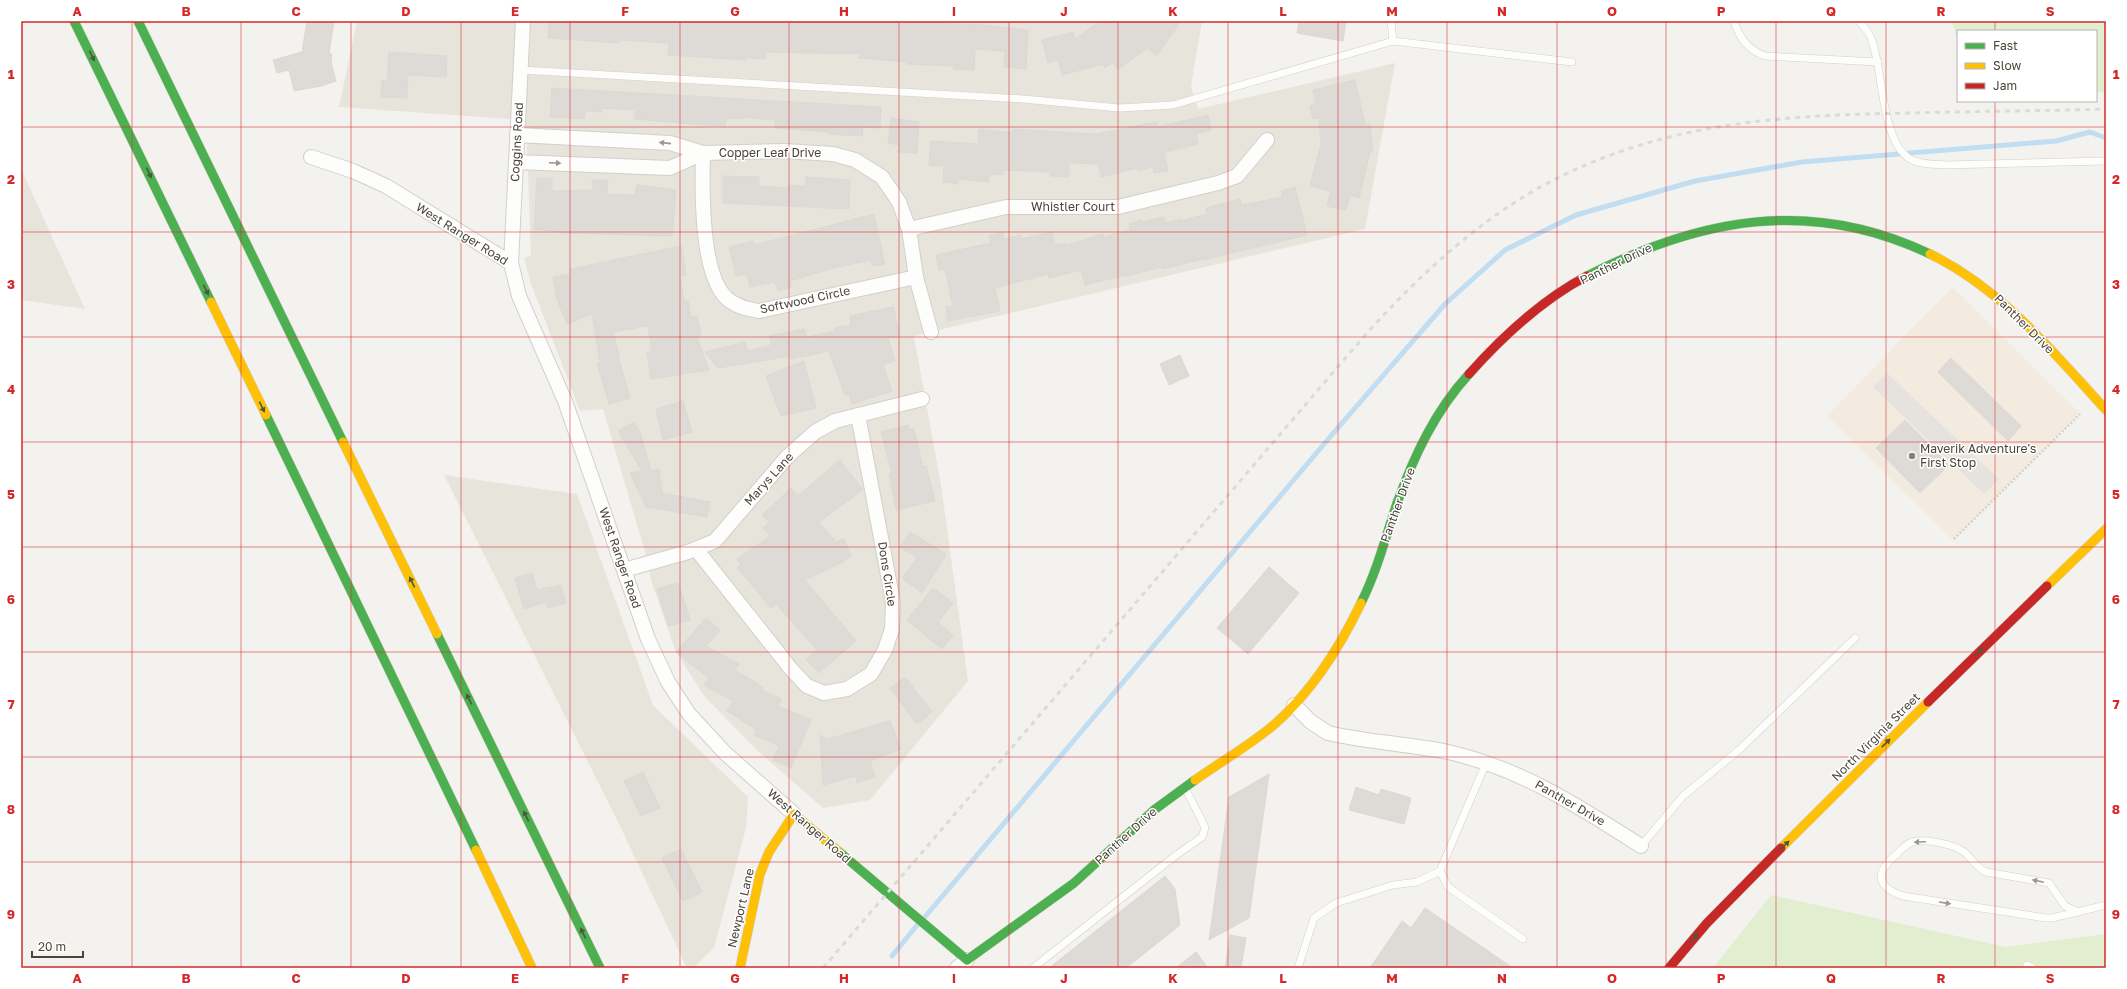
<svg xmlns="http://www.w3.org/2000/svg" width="2127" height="989" font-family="'Golos Text',sans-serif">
<rect width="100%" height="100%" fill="#f4f2ee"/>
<!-- residential -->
<g fill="#e7e4dc">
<polygon points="357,21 1202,21 1191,86 1198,109 1395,63 1365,229 914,336 941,485 968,681 870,800 823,808 759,752 704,696 675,650 651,580 646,555 603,409 580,411 531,284 524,258 531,255 526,120 339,107"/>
<polygon points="21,169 85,309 21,300"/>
<polygon points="444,475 577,494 653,705 748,797 746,828 714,948 693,968 687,968 620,826"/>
</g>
<!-- commercial -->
<polygon fill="#f3ebdf" points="1952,287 2080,413 1953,540 1827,416"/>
<!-- green -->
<g fill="#e1eecf">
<polygon points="1952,21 2106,21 2106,92 2096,92 2096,31 1958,31 1958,42"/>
<polygon points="1771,895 2006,947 2106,934 2106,968 1713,968"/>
</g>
<!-- parking -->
<polygon fill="#e6e3df" points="1887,373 1999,479 1984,494 1873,387"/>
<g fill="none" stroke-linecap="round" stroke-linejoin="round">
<!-- stream -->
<g stroke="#c0ddf1" stroke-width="5">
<polyline points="924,918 1330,437 1445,304 1505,250 1576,215 1695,181 1802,162 2056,141 2090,132 2106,138"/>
<polyline points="892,956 918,924"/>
</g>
</g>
<!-- building -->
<g fill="#dedbd6" stroke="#dcd9d4">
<polygon points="307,21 334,21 329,54 332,54 331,62 336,81 321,86 294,91 289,70 277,73 273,60 302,52"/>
<polygon points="549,21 884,21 984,25 1028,30 1026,69 1004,67 1005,51 975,49 974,70 953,69 954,66 907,64 907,62 859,58 860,54 766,52 765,59 746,58 746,60 668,55 669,43 619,40 619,43 548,38"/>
<polygon points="1101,21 1181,21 1157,55 1147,48 1118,69 1113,62 1105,68 1103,64 1062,75 1058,60 1048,63 1042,40 1073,32 1075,39"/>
<polygon points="1299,21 1346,21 1343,41 1297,33"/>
<polygon points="389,52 447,56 446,77 408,75 407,98 381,97 382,81 387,81"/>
<polygon points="1355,80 1365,124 1370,124 1373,152 1370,152 1359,198 1350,195 1346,210 1327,206 1331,191 1310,186 1321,144 1319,118 1313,119 1310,106 1316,105 1313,90"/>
<polygon points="552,88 881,107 880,128 863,127 862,136 829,134 829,132 775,128 775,120 743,117 743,119 726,118 725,126 691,124 635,119 635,110 602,108 602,112 585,111 584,119 550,117"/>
<polygon points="1208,115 1211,130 1196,134 1198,144 1164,152 1168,171 1154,173 1153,167 1138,171 1137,168 1101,177 1098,164 1069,163 1069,177 1050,176 1050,172 1003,170 1003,175 989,174 989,182 958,179 958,184 943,182 944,166 929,165 931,141 978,144 979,129 1012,133 1013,129 1096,134 1157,122 1158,127"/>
<polygon points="891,118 919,122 917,153 898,152 899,145 888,143"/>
<polygon points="723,176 759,177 759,186 788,188 788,185 805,186 806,177 850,180 849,209 723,203"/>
<polygon points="537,178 552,178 552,191 593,190 592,180 608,180 607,194 635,195 637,185 676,190 672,236 564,233 534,229"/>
<polygon points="1295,187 1307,235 1203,260 1203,259 1163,269 1162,267 1126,276 1126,275 1085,285 1081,270 1049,278 1048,274 995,288 1000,311 948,321 946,307 953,306 945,269 939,270 936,255 991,243 989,236 1003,232 1004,239 1020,235 1021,239 1052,232 1055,245 1066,243 1067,245 1103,234 1104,237 1130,230 1129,224 1141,220 1142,222 1164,217 1166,223 1181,219 1181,221 1207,214 1206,208 1240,199 1241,205 1283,197 1281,191"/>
<polygon points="874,214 885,264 872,266 871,260 834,268 790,281 791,287 778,291 775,282 750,287 747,274 736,276 729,247 753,241 754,245"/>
<polygon points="681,246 686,275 680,276 684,302 688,301 691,317 697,316 701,335 697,337 709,370 651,379 647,352 652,352 648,326 613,332 619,356 618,356 630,398 609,404 597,363 600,362 592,314 567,324 557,299 553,277 571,274 570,269"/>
<polygon points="893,307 900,335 888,338 895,361 883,365 892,391 852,404 849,394 845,395 829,351 791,359 791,356 718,368 705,352 745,342 748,351 772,345 769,336 804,329 807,337 835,331 834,328 851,325 850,316"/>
<polygon points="1180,355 1189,376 1169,385 1160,364"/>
<polygon points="1951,358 2021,426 2008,441 1938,372"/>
<polygon points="804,361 816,408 781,416 766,376"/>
<polygon points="683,401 692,432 663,440 656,409"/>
<polygon points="1905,420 1949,465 1920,493 1876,448"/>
<polygon points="634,422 640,432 651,471 659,469 662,493 710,502 707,517 646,507 630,473 642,471 618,431"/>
<polygon points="908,425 910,430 914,429 923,467 926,466 935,501 896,510 889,474 892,473 881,432"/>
<polygon points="840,460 863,490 819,522 836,542 844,539 851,556 844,560 845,561 805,580 856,641 819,673 806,659 817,650 776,604 771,608 737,568 741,565 737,559 770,536 763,528 769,522 762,515 791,488 798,496"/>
<polygon points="910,532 946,554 922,593 902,578 917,558 900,547"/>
<polygon points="1269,567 1299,593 1248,654 1217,628"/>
<polygon points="532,573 537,590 561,585 566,603 548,608 546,602 524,609 515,578"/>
<polygon points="678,583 690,620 668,626 657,589"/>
<polygon points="933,588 953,603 938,622 953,635 942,649 907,620"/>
<polygon points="706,618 720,630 706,646 739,664 735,670 763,687 762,690 781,699 778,706 811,720 791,768 773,760 779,746 754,735 757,730 727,711 733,701 704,685 709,678 676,652"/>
<polygon points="905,677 932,712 917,724 890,688"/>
<polygon points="890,721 901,749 870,761 875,777 857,783 856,776 823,785 820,735 828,739"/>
<polygon points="643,772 660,808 641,816 624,781"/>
<polygon points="1269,774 1249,918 1209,940 1229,797"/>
<polygon points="1356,787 1379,795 1381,789 1411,798 1404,824 1349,810"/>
<polygon points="681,849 702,892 683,901 662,858"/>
<polygon points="1165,876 1175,889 1180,925 1126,968 1049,968"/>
<polygon points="1425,908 1513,968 1370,968 1402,921 1411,928"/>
<polygon points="1230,935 1246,938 1241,968 1225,968"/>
<polygon points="1196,952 1208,968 1176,968"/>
</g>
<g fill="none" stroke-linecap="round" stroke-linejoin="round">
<!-- lane casing -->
<g stroke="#d2d0cb" stroke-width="8">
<g id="lane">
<polyline points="1391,21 1393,41"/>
<path d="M1734 21C1739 38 1748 50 1765 56L1878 62"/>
<path d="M1859 21C1863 26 1869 32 1871 38 1884 70 1880 140 1910 159 1920 165 1935 164 1946 165L2106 161"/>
<polyline points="521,70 1023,99 1119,108 1173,105 1393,41 1572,62"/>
<polyline points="1641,846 1683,796 1739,750 1855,638"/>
<polyline points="1440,871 1448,887 1523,939"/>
<path d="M2078 912 2065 906 2049 883 1986 872C1975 867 1973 859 1964 852 1954 844 1929 840 1916 841 1908 842 1903 848 1898 853 1876 871 1874 886 1903 896L2046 918H2052L2106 905"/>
<polyline points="2027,965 2033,968"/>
<polyline points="1033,968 1175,856 1202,837 1205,828 1202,821 1185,788"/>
<polyline points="1298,968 1314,918 1336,903 1393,885 1417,882 1440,871 1486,763"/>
</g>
</g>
<!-- street casing -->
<g stroke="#d2d0cb" stroke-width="16">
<g id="street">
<polyline points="523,21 511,263 519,296 565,401 648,639 668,682 689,714 725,753 794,814"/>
<polyline points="517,135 670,143 703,153 785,151 833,154 855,160 882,177 899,202 909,229 916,277 931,332"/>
<path d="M703 153C702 188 700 280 730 301 740 308 749 309 759 311L916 277"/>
<polyline points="311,157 353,171 386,186 511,263"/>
<polyline points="516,162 670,168 703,153"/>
<polyline points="909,229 1006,207 1118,207 1218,183 1237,176 1267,140"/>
<polyline points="696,549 791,669 807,686 824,693 847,689 871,674 885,650 892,629 893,602 858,415"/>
<polyline points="624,570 688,552 715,541 787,457 815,432 835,421 922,399"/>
<path d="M1294 705 1311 722 1328 733C1367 742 1408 744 1448 752 1520 768 1580 807 1641 846"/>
<polyline points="957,968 967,960"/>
</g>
</g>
<!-- fast casing -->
<g stroke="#d3cfc5" stroke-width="10">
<g id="fast">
<polyline points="74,21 211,302"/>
<polyline points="138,21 343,442"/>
<path d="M1587 276C1700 218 1811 197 1930 254"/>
<polyline points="266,415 476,850"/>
<path d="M1361 603C1377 571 1386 536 1397 503 1414 456 1435 411 1469 374"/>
<polyline points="437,634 600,968"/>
<polyline points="838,851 967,960 1074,883 1154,810 1195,780"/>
</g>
</g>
<!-- slow casing -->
<g stroke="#d3cfc5" stroke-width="10">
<g id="slow">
<path d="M1930 254C2002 289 2053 352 2106 410"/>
<polyline points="211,302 266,415"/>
<polyline points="343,442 437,634"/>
<polyline points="2047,586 2106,529"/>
<path d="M1195 780C1222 761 1250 745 1275 724 1312 691 1340 647 1361 603"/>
<polyline points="1781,848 1928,702"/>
<polyline points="476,850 532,968"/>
<polyline points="740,968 760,874 769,852 794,814 838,851"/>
</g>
</g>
<!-- jam casing -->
<g stroke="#d3cfc5" stroke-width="10">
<g id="jam">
<path d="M1469 374C1503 336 1541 300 1587 276"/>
<polyline points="1928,702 2047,586"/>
<polyline points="1669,968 1707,923 1781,848"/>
</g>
</g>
<!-- path -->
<polyline stroke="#d3d2cc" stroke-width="2.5" stroke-dasharray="2 2" stroke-linecap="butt" points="1954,539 2080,414"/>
<!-- lane -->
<use href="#lane" stroke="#fdfdfc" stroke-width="7"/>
<!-- street -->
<use href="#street" stroke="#fdfdfc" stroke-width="14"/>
<!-- fast -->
<use href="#fast" stroke="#4caf50" stroke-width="9"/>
<!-- slow -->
<use href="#slow" stroke="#ffc107" stroke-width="9"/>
<!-- jam -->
<use href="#jam" stroke="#c62828" stroke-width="9"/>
<!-- rail -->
<path stroke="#dbdbda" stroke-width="3" stroke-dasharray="5 5" stroke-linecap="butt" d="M823 968 1366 334C1418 277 1474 224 1542 186 1661 122 1780 115 1912 113 1976 111 2041 111 2106 109"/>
</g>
<!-- one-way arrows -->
<defs><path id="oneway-solid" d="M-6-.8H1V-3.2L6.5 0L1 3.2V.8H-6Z"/></defs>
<g fill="#4b593e">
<use href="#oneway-solid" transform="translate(92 56) rotate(64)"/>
<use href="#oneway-solid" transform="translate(149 173) rotate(64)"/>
<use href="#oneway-solid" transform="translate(206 290) rotate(64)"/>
<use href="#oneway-solid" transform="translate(262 407) rotate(64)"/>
<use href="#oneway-solid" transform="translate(412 582) rotate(-116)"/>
<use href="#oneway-solid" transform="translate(1979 652) rotate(-44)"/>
<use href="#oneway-solid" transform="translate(469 699) rotate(-116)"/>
<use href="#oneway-solid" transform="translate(1886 743) rotate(-44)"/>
<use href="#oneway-solid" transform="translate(526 816) rotate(-116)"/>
<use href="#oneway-solid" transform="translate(1785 845) rotate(-45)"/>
<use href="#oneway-solid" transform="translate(583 933) rotate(-116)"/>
<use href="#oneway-solid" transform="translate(1694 938) rotate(-49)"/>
</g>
<g fill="#9b9791">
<use href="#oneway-solid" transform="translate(665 143) rotate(-174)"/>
<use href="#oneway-solid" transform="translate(555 163) rotate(2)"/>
<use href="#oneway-solid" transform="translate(1920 842) rotate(178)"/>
<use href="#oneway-solid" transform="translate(2038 881) rotate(-168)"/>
<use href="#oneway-solid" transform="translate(1945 903) rotate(9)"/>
</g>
<!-- grid -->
<path fill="none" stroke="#d62828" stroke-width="1" stroke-opacity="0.55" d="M132 21V968M241 21V968M351 21V968M461 21V968M570 21V968M680 21V968M789 21V968M899 21V968M1009 21V968M1118 21V968M1228 21V968M1338 21V968M1447 21V968M1557 21V968M1666 21V968M1776 21V968M1886 21V968M1995 21V31M1995 101V968M21 127H2106M21 232H2106M21 337H2106M21 442H2106M21 547H2106M21 652H2106M21 757H2106M21 862H2106"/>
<!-- markers -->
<circle fill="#868178" stroke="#fff" stroke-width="1.5" cx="1912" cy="456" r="4"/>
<g text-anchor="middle" stroke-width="3" stroke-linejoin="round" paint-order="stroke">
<!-- street labels -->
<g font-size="12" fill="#4b4439" stroke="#fff">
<text transform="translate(517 142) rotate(-87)" y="4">Coggins Road</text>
<text x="770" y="157">Copper Leaf Drive</text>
<text x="1073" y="211">Whistler Court</text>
<text transform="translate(462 234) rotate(32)" y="4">West Ranger Road</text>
<text transform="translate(1616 264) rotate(-26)" y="4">Panther Drive</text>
<text transform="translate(805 300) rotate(-12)" y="4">Softwood Circle</text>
<text transform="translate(2024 324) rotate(45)" y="4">Panther Drive</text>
<text transform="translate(769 479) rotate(-48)" y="4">Marys Lane</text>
<text transform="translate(1398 505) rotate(-70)" y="4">Panther Drive</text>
<text transform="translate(620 558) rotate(71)" y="4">West Ranger Road</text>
<text transform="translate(887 574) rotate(81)" y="4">Dons Circle</text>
<text transform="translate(1876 737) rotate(-45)" y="4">North Virginia Street</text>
<text transform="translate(1570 803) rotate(30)" y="4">Panther Drive</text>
<text transform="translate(809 826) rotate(41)" y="4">West Ranger Road</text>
<text transform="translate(1126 836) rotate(-42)" y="4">Panther Drive</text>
<text transform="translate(741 908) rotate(-77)" y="4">Newport Lane</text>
</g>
<!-- poi labels -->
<g font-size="12" fill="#4b4439" stroke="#fff" text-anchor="start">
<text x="1920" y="453">Maverik Adventure's<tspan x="1920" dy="14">First Stop</tspan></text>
</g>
</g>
<!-- border -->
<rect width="2127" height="989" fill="none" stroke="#ffffff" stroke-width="44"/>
<!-- legend -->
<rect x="1957" y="30" width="140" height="72" fill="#ffffff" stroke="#b7b4b0"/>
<rect x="1965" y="43" width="20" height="6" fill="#4caf50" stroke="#b7b4b0"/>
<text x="1993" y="50" font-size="12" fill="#4b4439">Fast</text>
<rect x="1965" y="63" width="20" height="6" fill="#ffc107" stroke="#b7b4b0"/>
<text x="1993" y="70" font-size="12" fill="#4b4439">Slow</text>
<rect x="1965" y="83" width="20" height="6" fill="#c62828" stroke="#b7b4b0"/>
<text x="1993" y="90" font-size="12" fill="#4b4439">Jam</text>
<!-- scale -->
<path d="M32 951v6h51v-6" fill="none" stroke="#4b4439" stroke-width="2"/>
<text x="38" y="951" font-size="12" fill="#4b4439" stroke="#ffffff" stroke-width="3" paint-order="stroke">20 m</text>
<rect x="22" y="22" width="2083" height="945" fill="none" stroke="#d62828" stroke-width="1.5"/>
<g font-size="13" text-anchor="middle" font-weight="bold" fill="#d62828">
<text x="77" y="16">A</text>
<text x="186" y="16">B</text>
<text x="296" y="16">C</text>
<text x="406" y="16">D</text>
<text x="515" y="16">E</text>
<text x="625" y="16">F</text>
<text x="735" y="16">G</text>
<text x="844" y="16">H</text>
<text x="954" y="16">I</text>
<text x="1064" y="16">J</text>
<text x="1173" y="16">K</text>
<text x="1283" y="16">L</text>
<text x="1392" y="16">M</text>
<text x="1502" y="16">N</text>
<text x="1612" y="16">O</text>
<text x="1721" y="16">P</text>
<text x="1831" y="16">Q</text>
<text x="1941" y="16">R</text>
<text x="2050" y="16">S</text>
<text x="11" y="79">1</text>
<text x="2116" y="79">1</text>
<text x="11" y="184">2</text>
<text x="2116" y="184">2</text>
<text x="11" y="289">3</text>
<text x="2116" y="289">3</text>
<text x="11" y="394">4</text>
<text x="2116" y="394">4</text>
<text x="11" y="499">5</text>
<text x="2116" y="499">5</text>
<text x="11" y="604">6</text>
<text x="2116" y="604">6</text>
<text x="11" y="709">7</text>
<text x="2116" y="709">7</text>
<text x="11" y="814">8</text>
<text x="2116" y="814">8</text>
<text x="11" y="919">9</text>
<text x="2116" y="919">9</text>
<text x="77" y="983">A</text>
<text x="186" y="983">B</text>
<text x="296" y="983">C</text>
<text x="406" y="983">D</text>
<text x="515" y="983">E</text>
<text x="625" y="983">F</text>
<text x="735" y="983">G</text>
<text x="844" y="983">H</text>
<text x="954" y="983">I</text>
<text x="1064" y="983">J</text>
<text x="1173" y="983">K</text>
<text x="1283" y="983">L</text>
<text x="1392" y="983">M</text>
<text x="1502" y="983">N</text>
<text x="1612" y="983">O</text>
<text x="1721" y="983">P</text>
<text x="1831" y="983">Q</text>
<text x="1941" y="983">R</text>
<text x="2050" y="983">S</text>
</g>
</svg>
